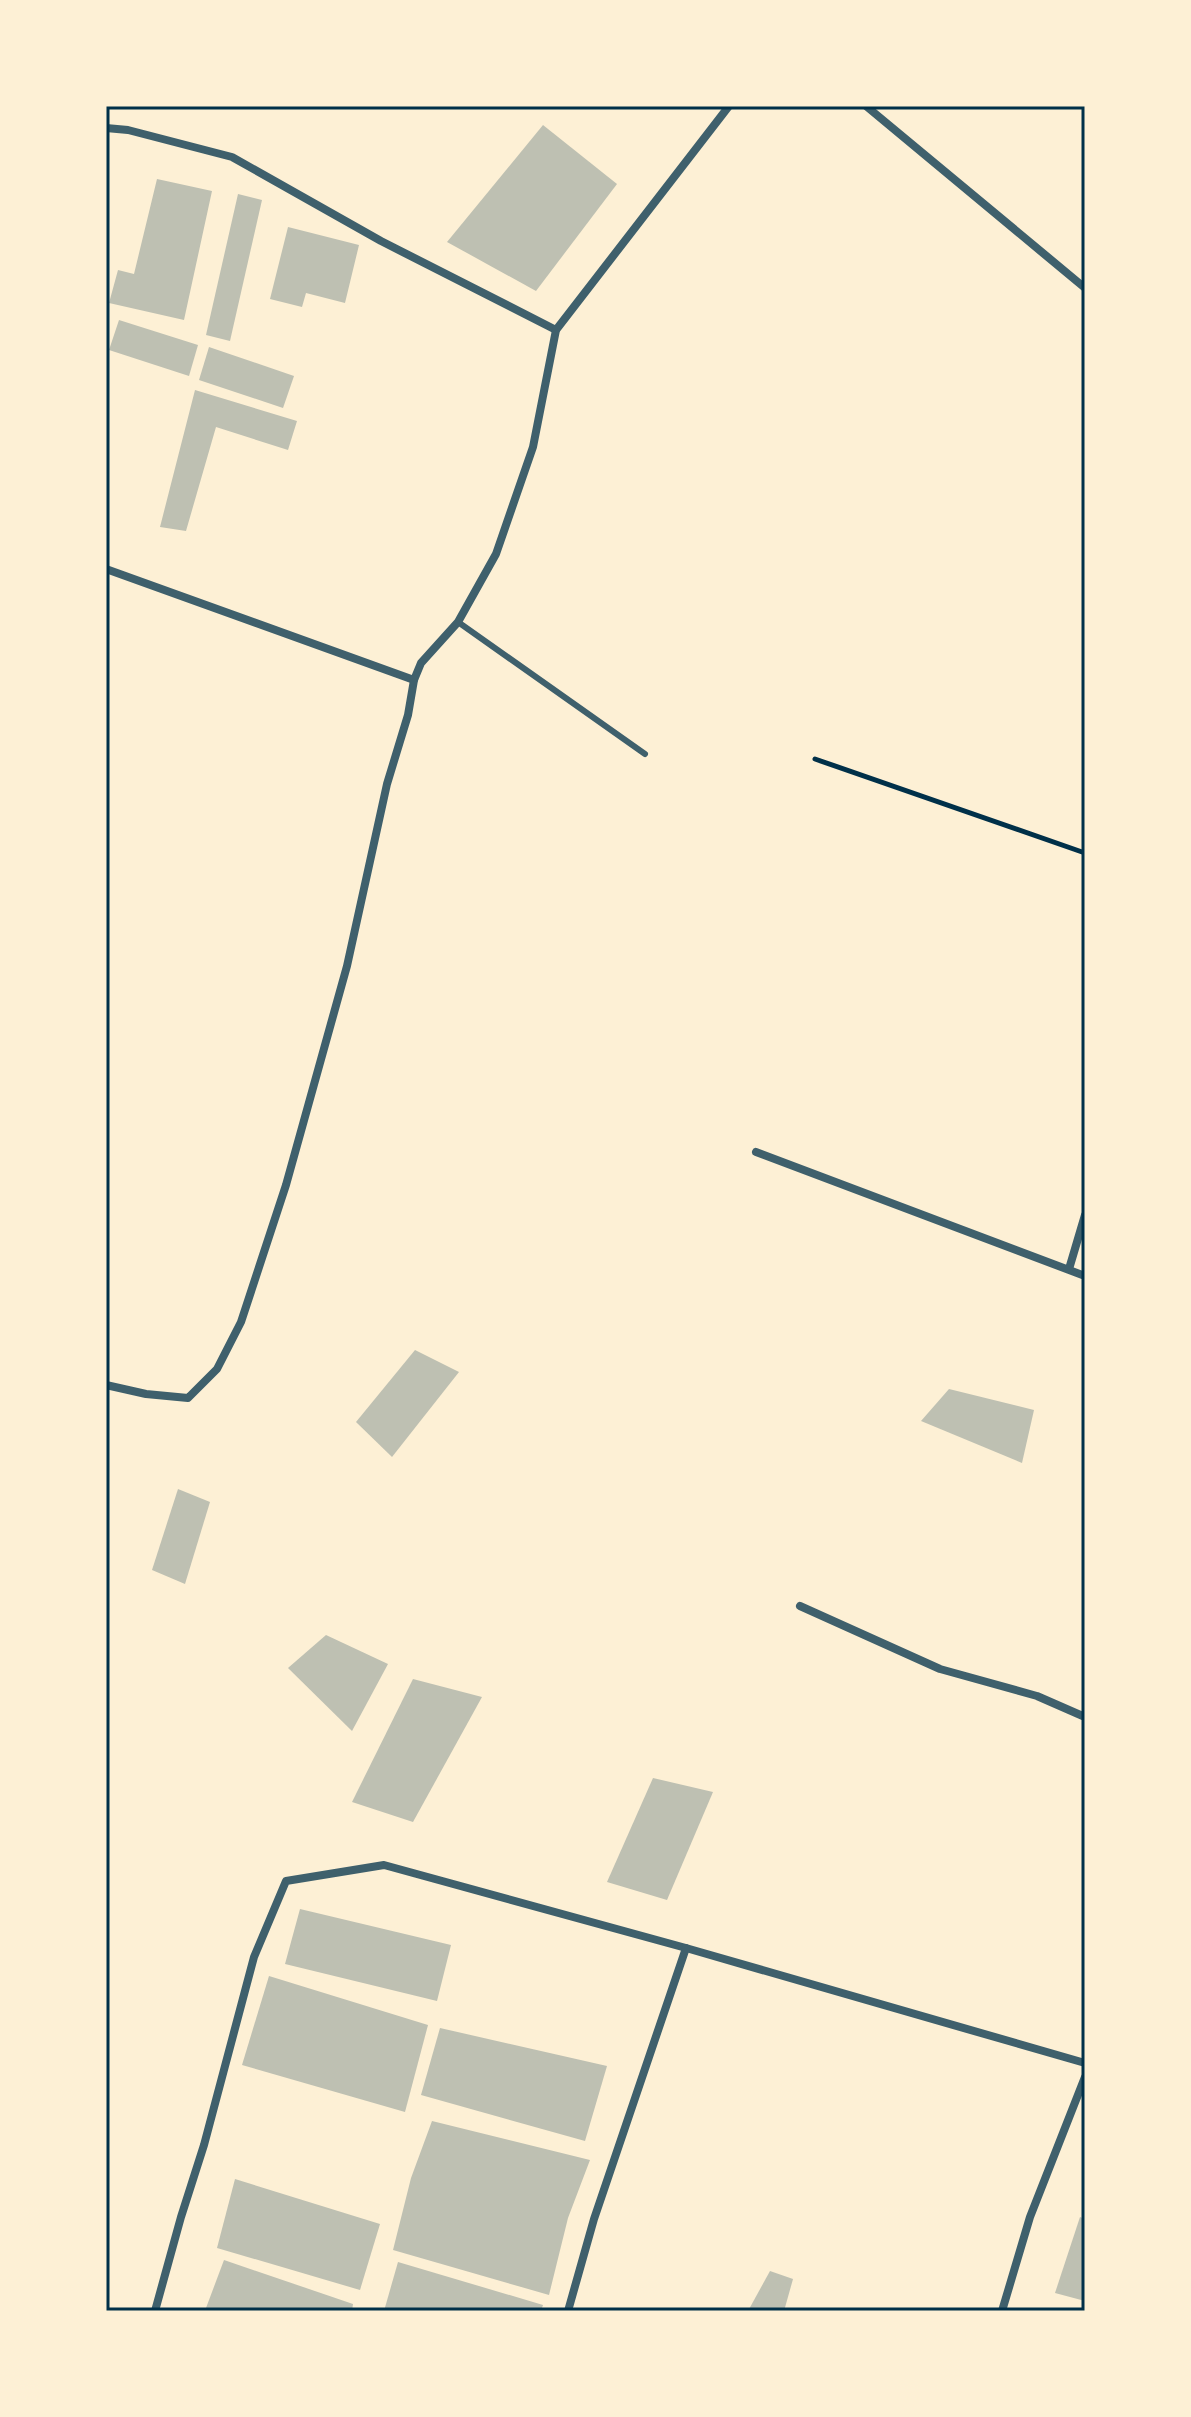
<svg xmlns="http://www.w3.org/2000/svg" width="1191" height="2417" font-family="Signika,sans-serif">
<rect width="100%" height="100%" fill="#fdf0d5"/>
<!-- building -->
<g fill="#bec0b2">
<polygon points="543,125 617,184 536,291 447,242"/>
<polygon points="157,179 212,191 184,320 109,303 118,270 134,274"/>
<polygon points="238,194 262,200 230,341 206,335"/>
<polygon points="288,227 359,245 345,303 306,293 302,307 270,299"/>
<polygon points="119,320 198,345 189,376 109,350"/>
<polygon points="209,347 294,376 283,408 199,380"/>
<polygon points="195,390 297,421 288,450 216,427 186,531 160,527"/>
<polygon points="415,1350 459,1372 392,1457 356,1422"/>
<polygon points="949,1389 1034,1410 1022,1463 921,1421"/>
<polygon points="178,1489 210,1502 185,1584 152,1570"/>
<polygon points="326,1635 388,1664 352,1731 288,1668"/>
<polygon points="413,1679 482,1697 413,1822 352,1802"/>
<polygon points="653,1778 713,1792 667,1900 607,1882"/>
<polygon points="300,1909 451,1945 437,2001 285,1964"/>
<polygon points="269,1976 428,2025 405,2112 242,2065"/>
<polygon points="440,2028 607,2066 585,2141 421,2095"/>
<polygon points="432,2121 590,2160 568,2218 549,2295 393,2250 411,2178"/>
<polygon points="235,2179 380,2224 360,2290 217,2248"/>
<polygon points="1080,2217 1085,2219 1085,2301 1055,2293"/>
<polygon points="224,2260 353,2304 352,2311 217,2311 206,2308"/>
<polygon points="398,2262 543,2305 541,2311 384,2311"/>
<polygon points="770,2271 793,2279 784,2311 748,2311"/>
</g>
<g fill="none" stroke-linecap="round" stroke-linejoin="round">
<!-- path -->
<polyline stroke="#003049" stroke-width="5" points="815,759 1085,853"/>
<!-- service -->
<polyline stroke="#3f606c" stroke-width="6" points="458,622 645,754"/>
<!-- minor -->
<g stroke="#3f606c" stroke-width="8">
<polyline points="866,106 1085,288"/>
<polyline points="106,128 128,130 232,157 381,241 556,330"/>
<polyline points="106,569 414,680"/>
<polyline points="756,1152 1085,1276"/>
<polyline points="1069,1269 1085,1215"/>
<polyline points="106,1385 146,1394 188,1398 217,1369 241,1322 286,1185 347,966 387,784 408,715 414,680 421,663 458,622 496,554 533,447 556,330 729,106"/>
<polyline points="800,1606 940,1669 1037,1696 1085,1717"/>
<polyline points="155,2311 181,2217 204,2145 254,1957 286,1881 384,1865 686,1948 1085,2063"/>
<polyline points="568,2311 594,2219 686,1948"/>
<polyline points="1002,2311 1030,2217 1085,2077"/>
</g>
</g>
<!-- border -->
<rect width="1191" height="2417" fill="none" stroke="#fdf0d5" stroke-width="216"/>
<rect x="108" y="108" width="975" height="2201" fill="none" stroke="#003049" stroke-width="3"/>
</svg>
